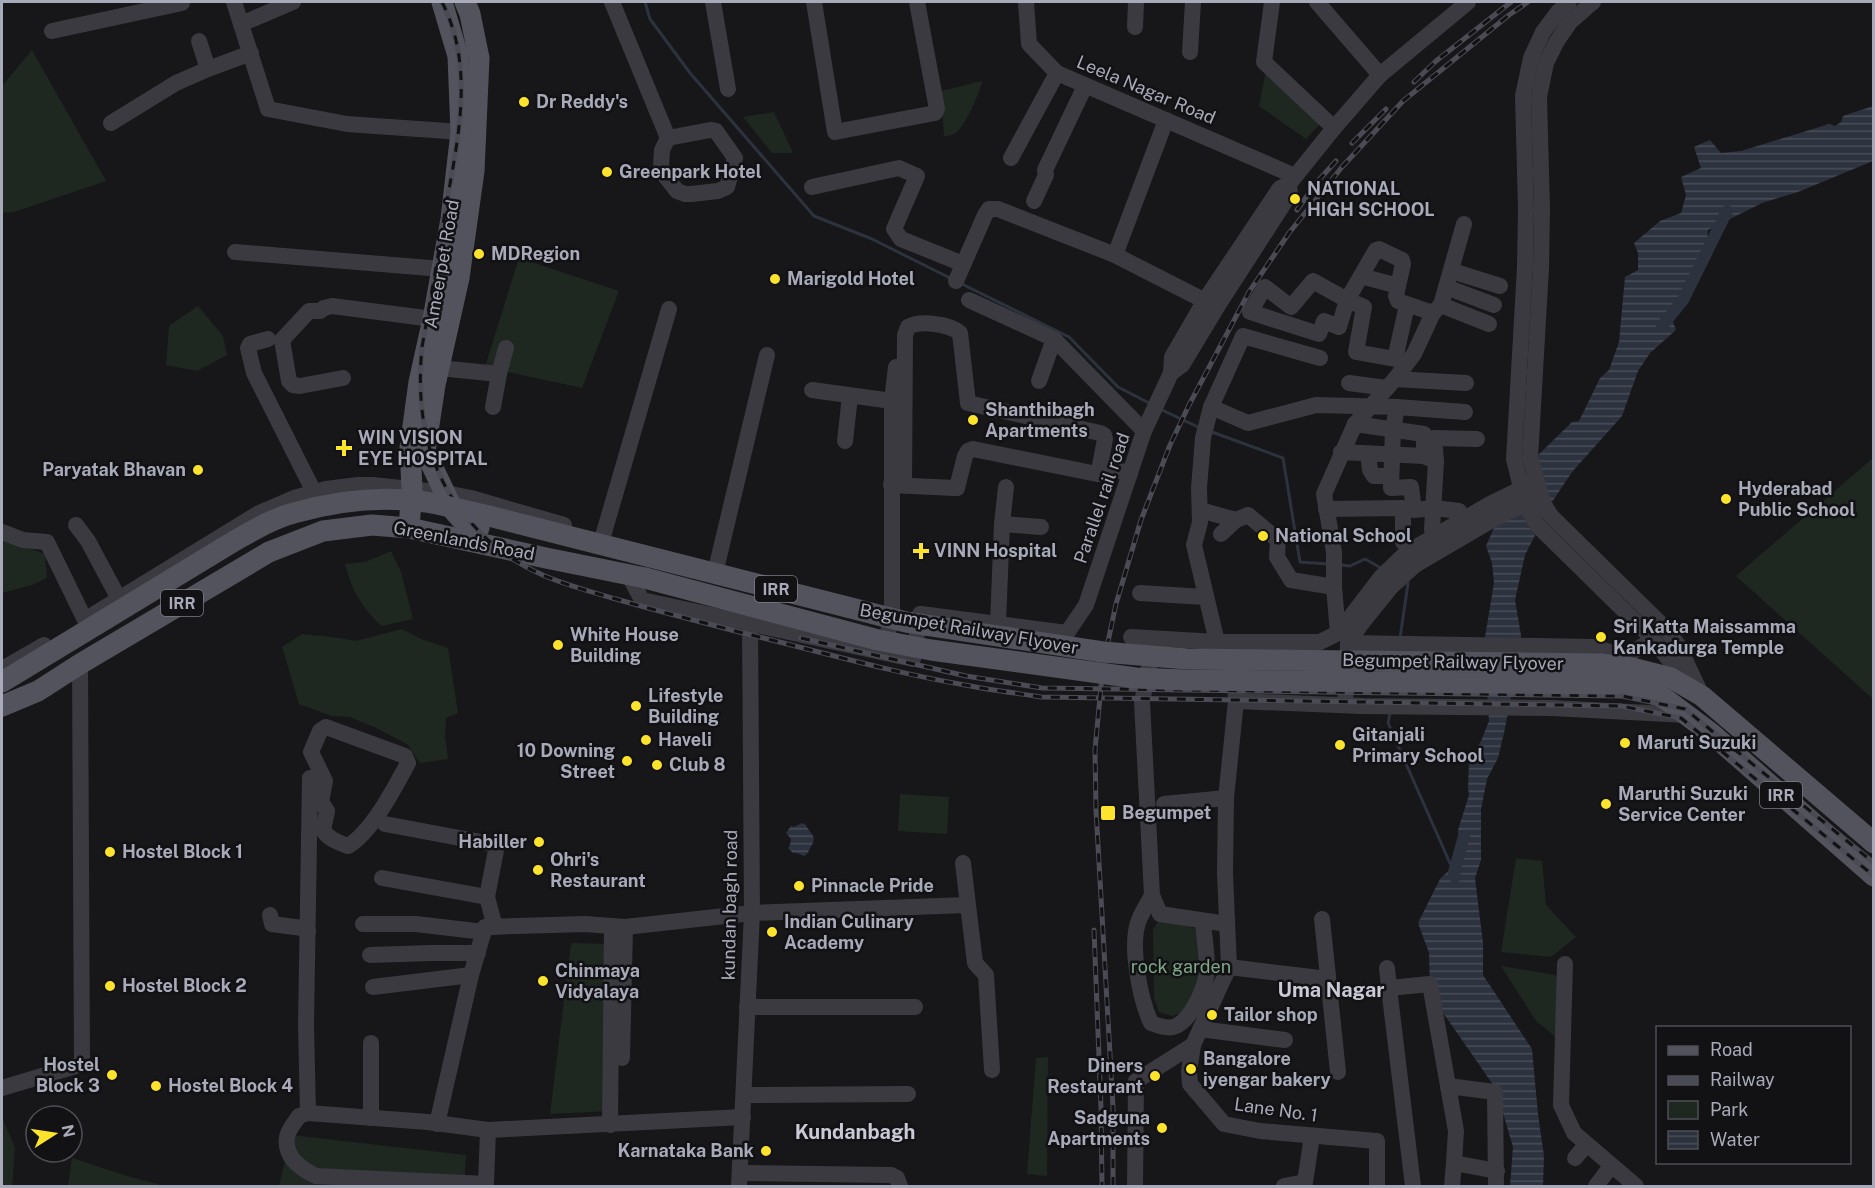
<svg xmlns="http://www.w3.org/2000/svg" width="1875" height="1188" font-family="'Public Sans',sans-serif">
<defs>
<pattern id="water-rules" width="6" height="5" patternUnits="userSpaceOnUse" patternTransform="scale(1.5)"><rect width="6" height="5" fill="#2c323e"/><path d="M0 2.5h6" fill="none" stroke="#484d58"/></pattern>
</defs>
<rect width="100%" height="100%" fill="#171719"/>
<!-- green -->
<g fill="#1e2821">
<polygon points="32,50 106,181 14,212 2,213 2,86"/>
<polygon points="1266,70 1320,124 1306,139 1259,106"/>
<path d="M982 81C980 93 964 129 954 134 953 135 946 136 944 136L941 91Z"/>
<polygon points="774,112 793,153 772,153 743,117"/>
<polygon points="519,258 619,291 582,388 485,367"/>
<polygon points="198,306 223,336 227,355 197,371 166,365 169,326"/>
<polygon points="1873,458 1873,699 1736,576"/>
<polygon points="2,538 45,554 47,578 32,585 2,593"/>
<path d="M391 551 401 572 413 619 382 626C362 609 351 588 345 564L365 562Z"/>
<polygon points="402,629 421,639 448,648 458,713 446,718 445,735 448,759 420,763 407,744 376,728 350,717 332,716 299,704 282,647 302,634 332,637 356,641"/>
<polygon points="900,794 949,797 947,834 898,831"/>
<polygon points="1516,858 1542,861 1546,905 1576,937 1551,957 1501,952"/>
<polygon points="1161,918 1199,930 1209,969 1192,1008 1173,1016 1159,1012 1154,998 1153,929"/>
<polygon points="571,943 610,944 609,1111 550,1114"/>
<polygon points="1501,966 1561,976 1558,1039 1536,1021"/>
<polygon points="1048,1057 1047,1176 1027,1174 1036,1058"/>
<polygon points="2,1117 15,1148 12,1186 2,1186"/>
<polygon points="291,1135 466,1155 464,1186 279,1186"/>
<polygon points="72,1158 127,1176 165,1186 68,1186"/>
</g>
<!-- water -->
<g fill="url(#water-rules)">
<polygon points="1873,106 1873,161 1798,192 1762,203 1708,230 1707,246 1711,257 1703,272 1693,275 1685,288 1690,295 1677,299 1670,309 1672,319 1676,330 1650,353 1638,371 1622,416 1572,472 1552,502 1525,555 1515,600 1522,641 1504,733 1498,758 1487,779 1481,809 1481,860 1475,878 1483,943 1483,975 1532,1049 1538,1114 1544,1156 1543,1186 1510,1186 1513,1147 1496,1089 1430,994 1429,953 1418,923 1440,879 1461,859 1458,830 1469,795 1468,788 1469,761 1481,741 1489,721 1484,643 1494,583 1492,563 1486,546 1493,530 1533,460 1572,422 1579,421 1600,378 1609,370 1619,342 1625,277 1638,270 1638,253 1634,243 1660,221 1681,213 1686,195 1681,177 1701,168 1694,147 1710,140 1721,153 1741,151 1829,124 1835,126 1841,122 1843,116"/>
<path d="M802 823 806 825C808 830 811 832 813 836 816 842 809 848 808 853L804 856 797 853H793L788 848 790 845 791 839 786 833 791 826 794 827Z"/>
</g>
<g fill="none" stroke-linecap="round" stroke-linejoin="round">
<!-- stream -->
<g stroke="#2c323e" stroke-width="3">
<polyline points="645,2 650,19 690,73 814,216 872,239 950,278"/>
<polyline points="962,284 1069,337 1118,387 1151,404"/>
<polyline points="1160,409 1200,428"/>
<polyline points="1212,432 1283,458 1300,562 1328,564"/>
<polyline points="1341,565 1350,566 1365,559 1381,568"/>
<polyline points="1400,638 1408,583 1405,581"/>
<polyline points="1390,713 1388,723 1453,870"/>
</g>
<!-- canal -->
<g stroke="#2c323e" stroke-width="12">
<polyline points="1662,326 1683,300 1727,211"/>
<polyline points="1455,877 1454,872 1464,836"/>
</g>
<!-- minor -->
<g stroke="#3a3a40" stroke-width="16">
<polyline points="234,2 268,109 347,124 461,132"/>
<polyline points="612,2 668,138 662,150 661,167 662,172 677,191 685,194 691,194 718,191 727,187 735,158 716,131 710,130 668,138"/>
<polyline points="713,2 728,89"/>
<polyline points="814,2 835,132 935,113 937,109 917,2"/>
<polyline points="1026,2 1029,44 1057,73 1295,176"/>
<polyline points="1272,2 1264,62 1334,128"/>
<polyline points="1317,2 1380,75"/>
<polyline points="1569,2 1558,12 1543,32 1531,58 1523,96 1526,209 1525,267 1514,459 1525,504 1538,526 1650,636 1671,662 1683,685"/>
<polyline points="1593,2 1570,22 1557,41 1546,63 1539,97 1542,209 1541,268 1530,458 1543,503 1551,516 1662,625 1678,645 1702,696"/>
<polyline points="241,24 293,2"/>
<polyline points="1135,27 1136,2"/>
<polyline points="52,31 182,3"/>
<polyline points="199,41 208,69"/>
<polyline points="1190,52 1193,2"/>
<polyline points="111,123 176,83 208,69 251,53"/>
<polyline points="1011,158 1057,73"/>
<polyline points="812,187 899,168 917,176 894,229 901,239 963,264"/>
<polyline points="1034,201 1046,175 1045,170 1085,86"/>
<polyline points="235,252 442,269"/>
<polyline points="1115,255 1166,120"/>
<polyline points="1452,271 1500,286"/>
<polyline points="1361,276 1398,286 1396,296 1398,301 1433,313"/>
<polyline points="956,281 985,215 989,209 998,209 1115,255 1217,307"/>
<polyline points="1398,286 1403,264 1402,260 1379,249 1376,250 1347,300 1339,327 1324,321 1319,334 1250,312 1265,287 1291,307 1313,281 1347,300 1364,307 1356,352 1395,359 1407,305"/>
<polyline points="1446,287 1494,305"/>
<polyline points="969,300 1054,339 1144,431"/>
<polyline points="1441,305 1489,324"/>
<polyline points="268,339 250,344 248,348 254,373 314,492"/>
<polyline points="439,368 499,374 493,407"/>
<polyline points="1171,373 1182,365 1217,307 1290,194 1289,184"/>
<polyline points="499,374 506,348"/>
<polyline points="343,378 300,386 293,385 289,381 282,340 309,311 320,311 324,308 332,306 433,319"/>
<polyline points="1395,379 1466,383"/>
<polyline points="1039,381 1054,339"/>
<polyline points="1349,383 1387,388"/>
<polyline points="812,390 892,401"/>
<polyline points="1211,407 1248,423 1316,405 1397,407 1465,412"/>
<polyline points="1397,407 1393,430 1391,488 1411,487 1414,510 1434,508 1459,511"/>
<polyline points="1355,424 1424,434 1424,456"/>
<polyline points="845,441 850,396"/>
<polyline points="1341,452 1424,456 1436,461"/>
<polyline points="1368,454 1370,470 1374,476 1391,476"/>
<polyline points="1101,465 1130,474"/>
<path d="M891 485C912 486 933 487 954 488H957L965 456 968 451 973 449 1097 474 1099 471 1105 439 1104 435 1100 433 968 403 960 333C950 324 920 320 908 327L905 335 904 486"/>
<polyline points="1326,509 1403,508 1403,542"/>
<polyline points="1200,510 1236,520"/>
<polyline points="1002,524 1041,527"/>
<polyline points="76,525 88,541 119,599"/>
<polyline points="1432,530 1436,461 1434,438 1477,439"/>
<polyline points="2,532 23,540 47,542 85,620"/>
<polyline points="1221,534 1236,520 1248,515 1278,540 1277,557 1291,580 1334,587"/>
<polyline points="603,536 669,309"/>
<polyline points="717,565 767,355"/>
<polyline points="628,574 642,600 913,659 920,614"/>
<polyline points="1140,593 1205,597"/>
<polyline points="921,614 1067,633 1086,605 1144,431 1171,373 1172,357 1205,300 1280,188 1289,184 1334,128 1380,75 1468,2"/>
<polyline points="91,616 259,513 294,498 326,489 358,485 373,485 446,493 471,498 564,525"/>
<polyline points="998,624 1002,524 1006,487"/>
<polyline points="1338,633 1334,587 1334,552 1324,494 1355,424 1395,379 1414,354 1433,313 1441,305 1464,224"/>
<polyline points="1131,637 1217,642 1320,642 1338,633 1381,577 1406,553 1490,504 1531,484"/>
<polyline points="1217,642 1194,545 1200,522 1199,488 1203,438 1211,407 1243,336 1320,358"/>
<polyline points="1348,643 1595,647 1613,653 1632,668"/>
<polyline points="885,652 892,608 892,401 896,367"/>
<path d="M1619 657C1632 653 1642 648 1652 639"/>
<polyline points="1149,667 1142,702 1152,895 1160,914 1227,924"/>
<polyline points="2,669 44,645"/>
<polyline points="1236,701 1362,706 1552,708 1687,715"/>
<polyline points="1345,705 1348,643 1362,623 1391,587 1415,565 1497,517 1535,499"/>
<path d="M326 727 405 756 408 763C395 787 372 832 348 846 338 842 328 839 323 830L327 811 321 802 325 781 311 752 320 731Z"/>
<polyline points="1164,804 1226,798"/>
<polyline points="385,824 497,845 487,897"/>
<polyline points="963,863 975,963 986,975 992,1070"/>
<polyline points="382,878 487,897 495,927"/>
<path d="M1152 895C1148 903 1142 912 1139 920 1129 944 1140 999 1151 1023 1158 1026 1170 1030 1178 1025 1193 1016 1207 985 1207 968 1207 953 1204 936 1203 921"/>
<polyline points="270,915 272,924 302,928 308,931"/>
<polyline points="1322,919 1338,1072"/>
<polyline points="363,924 416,924 484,932"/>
<polyline points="370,955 431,953 478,953"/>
<polyline points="1565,964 1561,1105 1574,1133 1636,1186"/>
<polyline points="1229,967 1328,979"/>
<polyline points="1387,968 1389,988"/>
<polyline points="373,987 471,975"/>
<polyline points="747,1007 915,1007"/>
<polyline points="1200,1029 1285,1040"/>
<polyline points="1193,1045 1189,1072 1190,1084 1224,1124 1260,1131 1377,1141 1377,1186"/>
<polyline points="622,1058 625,927"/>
<polyline points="1448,1086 1495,1092 1496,1186"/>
<polyline points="2,1088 82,1064 80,664"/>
<polyline points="744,1095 908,1094"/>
<polyline points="308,1113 306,1025 310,778"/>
<polyline points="371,1118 371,1043"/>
<polyline points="437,1124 471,975 485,927 585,924 625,927 752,913 967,905"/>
<polyline points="610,1125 612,926"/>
<path d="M488 1130 486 1184 316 1176C301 1169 284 1157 287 1137 288 1130 295 1122 299 1116L308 1113 428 1122 488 1130 743 1117"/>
<polyline points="1575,1158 1586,1145"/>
<polyline points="740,1173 891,1175 897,1178 900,1186"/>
<polyline points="739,1186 752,913 750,623"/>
<polyline points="1135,1186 1136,1081 1193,1045 1229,967 1225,873 1226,798 1236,701 1233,642"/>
<polyline points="1284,1186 1305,1182 1312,1136"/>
<polyline points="1413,1186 1389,988 1430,984 1456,1131 1454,1163 1497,1171"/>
<polyline points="1452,1186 1454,1163"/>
<polyline points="1596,1186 1611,1166"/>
</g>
<!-- major -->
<g stroke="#53535e" stroke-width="21">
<polyline points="465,2 470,14 479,58 474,171 459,278 435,385 425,451 453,510 461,519 479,528"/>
<polyline points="409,528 412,489 410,448 419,382 433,319 451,219 461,132 458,56 442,2"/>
<polyline points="1601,664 1632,668 1671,678 1702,696 1874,843"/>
<polyline points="1616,684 1643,688 1664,698 1712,734 1874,876"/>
<polyline points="2,706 38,691 80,664 269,552 323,531 372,525 409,528 546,558 645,578"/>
</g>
<!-- rail casing -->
<g stroke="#4a4b54" stroke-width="5">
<g id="rail">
<path d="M442 2C476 69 457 142 445 212 438 257 430 302 422 347 415 421 430 486 486 538 524 574 567 585 616 599 657 611 698 621 739 632 814 650 889 672 965 685 990 690 1016 693 1041 697L1621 706 1681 718 1874 876"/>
<polyline points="1414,82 1436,61 1511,2"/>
<polyline points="1352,143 1386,109"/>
<polyline points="1297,210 1317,182 1336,161"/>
<polyline points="801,638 966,676 1042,688 1622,696 1685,709 1874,863"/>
<polyline points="1094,930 1101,1108 1102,1186"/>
<polyline points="1113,1186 1113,1107 1096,810 1095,750 1103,665 1116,604 1141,520 1170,445 1189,405 1249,292 1289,233 1342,167 1403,101 1509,15 1528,2"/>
</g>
</g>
<!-- rail -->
<use href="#rail" stroke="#121214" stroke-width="3" stroke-dasharray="9" stroke-linecap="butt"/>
<!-- major-bridge -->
<g stroke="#53535e" stroke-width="21">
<polyline points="645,578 878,640 931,650 1136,678 1185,680 1616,684"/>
<path d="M2 682 236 540C254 530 274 518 294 513 336 501 383 496 426 502 447 506 468 511 489 516L906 622 1103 652 1187 659 1601 664"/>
</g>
</g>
<!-- markers -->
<g fill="#fde32b" stroke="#121214" stroke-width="2">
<circle cx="524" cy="102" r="6"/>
<circle cx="607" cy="172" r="6"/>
<circle cx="1295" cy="199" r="6"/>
<circle cx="479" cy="254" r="6"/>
<circle cx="775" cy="279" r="6"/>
<circle cx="973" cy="420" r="6"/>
<path d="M341 439h6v6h6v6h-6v6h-6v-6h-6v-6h6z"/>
<circle cx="198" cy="470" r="6"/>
<circle cx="1726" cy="499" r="6"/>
<circle cx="1263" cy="536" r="6"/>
<path d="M918 542h6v6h6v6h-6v6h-6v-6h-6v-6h6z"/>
<circle cx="1601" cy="637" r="6"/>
<circle cx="558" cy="645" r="6"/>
<circle cx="636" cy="706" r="6"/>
<circle cx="646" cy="740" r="6"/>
<circle cx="1625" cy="743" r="6"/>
<circle cx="1340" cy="745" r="6"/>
<circle cx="627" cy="761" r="6"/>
<circle cx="657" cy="765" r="6"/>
<circle cx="1606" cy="804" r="6"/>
<rect x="1100" y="805" width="16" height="16" rx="3"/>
<circle cx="539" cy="842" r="6"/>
<circle cx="110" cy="852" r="6"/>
<circle cx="538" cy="870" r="6"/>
<circle cx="799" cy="886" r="6"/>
<circle cx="772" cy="932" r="6"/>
<circle cx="543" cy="981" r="6"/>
<circle cx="110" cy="986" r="6"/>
<circle cx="1212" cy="1015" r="6"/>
<circle cx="1191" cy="1069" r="6"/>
<circle cx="112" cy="1075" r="6"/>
<circle cx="1155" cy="1076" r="6"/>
<circle cx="156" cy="1086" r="6"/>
<circle cx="1162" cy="1128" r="6"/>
<circle cx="766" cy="1151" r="6"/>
</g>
<g text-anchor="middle" stroke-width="5" stroke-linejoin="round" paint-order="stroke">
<!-- shield labels -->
<g fill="#121214" stroke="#7b7c88" stroke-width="1.5">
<rect x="755" y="576" width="42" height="26" rx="4.5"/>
<rect x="161" y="590" width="42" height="26" rx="4.5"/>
<rect x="1760" y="782" width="42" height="26" rx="4.5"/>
</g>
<g font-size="16" font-weight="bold" fill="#a8aaba">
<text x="776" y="595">IRR</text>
<text x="182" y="609">IRR</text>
<text x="1781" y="801">IRR</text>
</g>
<!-- street labels -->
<g font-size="18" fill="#a8aaba" stroke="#121214">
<text transform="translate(1146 90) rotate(23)" y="6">Leela Nagar Road</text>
<text transform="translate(442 264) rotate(-80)" y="6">Ameerpet Road</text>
<text transform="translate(1102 498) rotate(-71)" y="6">Parallel rail road</text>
<text transform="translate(464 541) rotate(11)" y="6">Greenlands Road</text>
<text transform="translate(969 629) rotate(10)" y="6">Begumpet Railway Flyover</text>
<text transform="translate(1453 662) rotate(1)" y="6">Begumpet Railway Flyover</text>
<text transform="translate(730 905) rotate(-89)" y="6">kundan bagh road</text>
<text transform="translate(1276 1110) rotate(8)" y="6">Lane No. 1</text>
</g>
<!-- poi labels -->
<g font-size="18" font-weight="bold" fill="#a8aaba" stroke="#121214" text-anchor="start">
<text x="536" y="108">Dr Reddy's</text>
<text x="619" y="178">Greenpark Hotel</text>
<text x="1307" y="195">NATIONAL<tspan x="1307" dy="21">HIGH SCHOOL</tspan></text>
<text x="491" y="260">MDRegion</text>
<text x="787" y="285">Marigold Hotel</text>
<text x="985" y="416">Shanthibagh<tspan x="985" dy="21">Apartments</tspan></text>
<text x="358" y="444">WIN VISION<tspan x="358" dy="21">EYE HOSPITAL</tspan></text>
<text x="186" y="476" text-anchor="end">Paryatak Bhavan</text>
<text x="1738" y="495">Hyderabad<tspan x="1738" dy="21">Public School</tspan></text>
<text x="1275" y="542">National School</text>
<text x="934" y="557">VINN Hospital</text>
<text x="1613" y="633">Sri Katta Maissamma<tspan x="1613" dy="21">Kankadurga Temple</tspan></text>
<text x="570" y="641">White House<tspan x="570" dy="21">Building</tspan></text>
<text x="648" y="702">Lifestyle<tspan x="648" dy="21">Building</tspan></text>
<text x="1352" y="741">Gitanjali<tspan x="1352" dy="21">Primary School</tspan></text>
<text x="658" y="746">Haveli</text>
<text x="1637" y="749">Maruti Suzuki</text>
<text x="615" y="757" text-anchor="end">10 Downing<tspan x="615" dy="21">Street</tspan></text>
<text x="669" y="771">Club 8</text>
<text x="1618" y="800">Maruthi Suzuki<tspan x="1618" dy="21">Service Center</tspan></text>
<text x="1122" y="819">Begumpet</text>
<text x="527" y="848" text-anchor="end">Habiller</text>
<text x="122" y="858">Hostel Block 1</text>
<text x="550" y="866">Ohri's<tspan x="550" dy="21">Restaurant</tspan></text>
<text x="811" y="892">Pinnacle Pride</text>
<text x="784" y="928">Indian Culinary<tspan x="784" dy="21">Academy</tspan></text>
<text x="555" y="977">Chinmaya<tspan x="555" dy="21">Vidyalaya</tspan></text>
<text x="122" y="992">Hostel Block 2</text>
<text x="1224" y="1021">Tailor shop</text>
<text x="1203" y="1065">Bangalore<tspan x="1203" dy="21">iyengar bakery</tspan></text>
<text x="100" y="1071" text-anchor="end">Hostel<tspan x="100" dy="21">Block 3</tspan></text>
<text x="1143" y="1072" text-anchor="end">Diners<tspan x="1143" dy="21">Restaurant</tspan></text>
<text x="168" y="1092">Hostel Block 4</text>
<text x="1150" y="1124" text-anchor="end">Sadguna<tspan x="1150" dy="21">Apartments</tspan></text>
<text x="754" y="1157" text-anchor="end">Karnataka Bank</text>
</g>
<!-- park labels -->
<g font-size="18" fill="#7ea689" stroke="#121214">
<text x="1181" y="973">rock garden</text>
</g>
<!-- neighbourhood labels -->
<g font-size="20" font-weight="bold" fill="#c9cad6" stroke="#121214">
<text x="1331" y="997">Uma Nagar</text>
<text x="855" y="1139">Kundanbagh</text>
</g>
</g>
<!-- border -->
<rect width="1875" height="1188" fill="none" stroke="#a8aaba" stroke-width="6"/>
<!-- legend -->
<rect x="1656" y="1026" width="195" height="138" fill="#121214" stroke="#4e4f56" stroke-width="1.5"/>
<rect x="1668" y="1046" width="30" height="9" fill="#53535e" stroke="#4e4f56" stroke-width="1.5"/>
<text x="1710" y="1056" font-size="18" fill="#a8aaba">Road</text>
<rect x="1668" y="1076" width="30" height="9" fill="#4a4b54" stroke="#4e4f56" stroke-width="1.5"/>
<text x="1710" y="1086" font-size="18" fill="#a8aaba">Railway</text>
<rect x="1668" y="1101" width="30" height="18" fill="#1e2821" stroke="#4e4f56" stroke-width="1.5"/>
<text x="1710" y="1116" font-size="18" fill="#a8aaba">Park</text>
<rect x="1668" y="1131" width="30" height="18" fill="url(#water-rules)" stroke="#4e4f56" stroke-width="1.5"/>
<text x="1710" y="1146" font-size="18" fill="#a8aaba">Water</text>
<!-- north arrow -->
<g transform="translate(54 1134) rotate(78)"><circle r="28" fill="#121214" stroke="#4e4f56" stroke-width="1.5"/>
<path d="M0-4.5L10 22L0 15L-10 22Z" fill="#fde32b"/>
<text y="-9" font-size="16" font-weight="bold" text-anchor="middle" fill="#a8aaba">N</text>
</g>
</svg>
